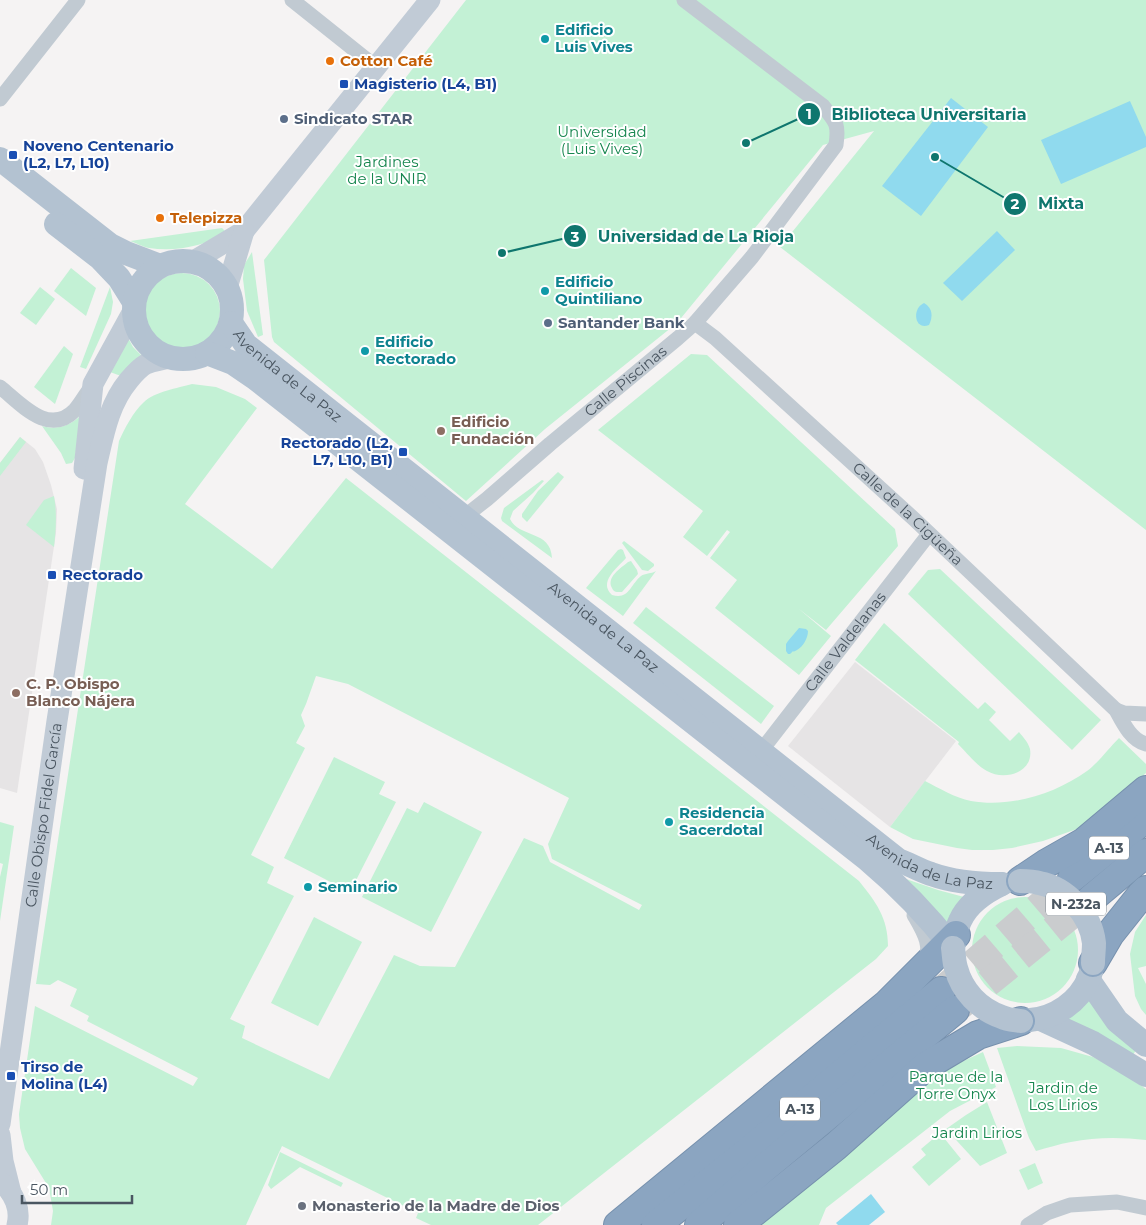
<svg xmlns="http://www.w3.org/2000/svg" width="1146" height="1225" font-family="Montserrat,sans-serif">
<rect width="100%" height="100%" fill="#f5f3f3"/>
<!-- education -->
<g fill="#e6e4e5">
<polygon points="20,437 35,449 43,462 51,485 57,509 56,533 17,793 0,788 0,463"/>
<polygon points="855,662 956,741 890,827 788,746"/>
</g>
<!-- green -->
<g fill="#c3f1d5" fill-rule="evenodd">
<polygon points="466,0 1146,0 1146,530 780,247 874,131 823,145 677,323 545,429 466,501 274,342 272,337 264,260"/>
<path d="M222 228 227 233C204 246 176 252 149 248 143 247 136 243 130 241Z"/>
<polygon points="252,252 263,335 258,337 247,311 243,279 244,265"/>
<polygon points="71,268 96,288 86,316 54,291"/>
<circle cx="182" cy="311" r="38"/>
<polygon points="40,287 55,299 36,325 20,313"/>
<polygon points="110,287 113,302 111,314 86,369 80,367"/>
<polygon points="127,336 133,347 144,358 121,376 110,372"/>
<polygon points="64,346 73,354 55,404 34,387"/>
<polygon points="691,354 707,355 895,529 898,546 826,630 799,609 831,636 799,675 715,608 737,580 710,558 730,532 727,530 707,556 683,537 703,511 598,430"/>
<path d="M192 384 216 387 245 399 257 408 185 504 272 569 346 478 859 881C876 902 888 918 888 946L876 959 538 1225H431L416 1218 418 1213 282 1146 246 1225H51L53 1211 49 1188 25 1149 20 1128 19 1114 35 1006 193 1086 198 1078 87 1021 89 1016 70 1006 77 989 58 980 50 985 36 984 119 441C125 428 133 412 144 402 154 392 178 388 192 384ZM316 676 348 684 569 798 548 844 552 859 642 905 639 910 550 862 543 846 524 838 455 967 420 966 394 955 329 1079 242 1038 245 1026 230 1019 294 896 267 883 274 867 251 855 305 748 296 743 305 726 301 715 306 704Z"/>
<path d="M81 415 75 458 72 463 66 464 61 453 42 426C58 430 70 426 81 415Z"/>
<polygon points="20,437 26,442 0,476 0,463"/>
<polygon points="558,472 564,477 527,522 522,517 522,514 538,491"/>
<path d="M542 480 544 481 533 493 513 511 510 519C519 538 551 530 552 558L502 521 501 518 504 508Z"/>
<path d="M54 496C57 513 56 529 54 547L26 525 44 500Z"/>
<polygon points="624,541 654,564 654,566 648,571 642,570 622,543"/>
<path d="M621 549 623 550 626 558C617 568 598 582 612 595 629 600 630 585 641 576 645 573 651 574 656 571L623 616 586 588 618 550Z"/>
<path d="M631 561 637 570 638 574 622 592C618 592 614 593 612 588 606 577 621 568 628 562Z"/>
<polygon points="940,569 1101,720 1072,750 908,594 928,570"/>
<polygon points="646,607 774,706 761,724 633,623"/>
<path d="M884 623 978 709 985 702 996 712 989 720 1010 741 1019 732C1023 737 1028 742 1030 749 1034 773 1004 781 987 771 977 766 966 752 958 744L959 742 855 660Z"/>
<path d="M1119 738 1146 764V773L1114 803 1097 817 1077 829 1043 841 1012 848 993 850H972L957 848 913 839 890 827 925 781C939 788 955 798 971 801 1010 808 1055 794 1087 771 1097 764 1109 748 1119 738Z"/>
<polygon points="334,757 385,782 379,794 396,802 350,892 284,858"/>
<polygon points="424,802 482,832 431,932 362,897 407,808 418,813"/>
<polygon points="0,822 14,826 0,921 0,877 3,864 0,863"/>
<polygon points="906,879 938,890 964,897 947,924"/>
<circle cx="1025" cy="950" r="53"/>
<polygon points="1146,915 1146,966 1138,968 1146,984 1146,1015 1141,1009 1135,996 1130,954 1135,932"/>
<polygon points="314,917 362,942 318,1026 271,1003"/>
<polygon points="1088,999 1136,1050 1133,1055 1065,1019"/>
<path d="M1017 1046 1061 1048 1093 1057 1119 1070 1146 1089V1140C1121 1137 1095 1137 1071 1142 1059 1144 1047 1148 1036 1151L1029 1138 997 1048Z"/>
<polygon points="983,1052 996,1087 950,1111 826,1208 819,1225 754,1225 928,1081 946,1069"/>
<polygon points="987,1102 1007,1153 980,1166 946,1129 966,1115"/>
<polygon points="940,1133 961,1159 929,1186 912,1167 926,1155 921,1149"/>
<polygon points="280,1152 343,1183 341,1187 300,1167 271,1189 268,1185"/>
<polygon points="1035,1163 1043,1183 1028,1190 1019,1170"/>
</g>
<!-- water -->
<g fill="#90daee">
<polygon points="951,98 988,127 921,216 882,186"/>
<polygon points="1130,101 1146,137 1146,147 1061,184 1041,140"/>
<polygon points="997,231 1015,250 962,301 943,283"/>
<path d="M924 303C933 308 933 317 929 325 915 331 911 309 924 303Z"/>
<path d="M799 628 806 629 808 631C808 638 803 647 797 650 790 654 796 648 790 654H788L786 651V644L788 641Z"/>
<polygon points="871,1194 885,1212 869,1225 838,1225 836,1223"/>
</g>
<g fill="none" stroke-linecap="round" stroke-linejoin="round">
<!-- highway-tunnel -->
<g stroke="#caccce" stroke-width="28" stroke-dasharray="28 14" stroke-linecap="butt">
<polyline points="941,991 1072,878"/>
<polyline points="955,1010 1091,899"/>
</g>
<!-- highway casing -->
<g stroke="#7690ad" stroke-width="30">
<g id="highway">
<polyline points="1072,878 1146,818"/>
<polyline points="1020,881 1047,863 1084,842 1146,790"/>
<polyline points="1091,899 1146,853"/>
<polyline points="1093,963 1110,934 1141,895 1146,890"/>
<polyline points="618,1225 887,1004 956,935"/>
<polyline points="656,1225 746,1153 941,991"/>
<polyline points="699,1225 763,1169 955,1010"/>
<polyline points="738,1225 836,1146 926,1066 978,1035 1021,1021"/>
</g>
</g>
<!-- street -->
<g stroke="#c1cad2" stroke-width="15">
<polyline points="292,0 376,67"/>
<polyline points="0,99 78,0"/>
<path id="s1" d="M695 323 715 338 914 519 1116 710C1123 723 1131 740 1146 744"/>
<path d="M0 387C21 404 49 437 75 410 81 403 86 394 91 387"/>
<path id="s2" d="M464 517 487 499 550 444 678 338 695 323 752 257 836 145C839 124 836 122 823 106L684 0"/>
<polyline points="1116,710 1124,713 1146,714"/>
<path id="s3" d="M761 751 929 534"/>
<path d="M914 915C922 929 935 949 923 963"/>
<polyline points="1028,1225 1047,1213 1070,1205 1117,1202 1146,1208"/>
</g>
<!-- secondary -->
<g stroke="#c1cbd6" stroke-width="21">
<polyline points="192,262 244,231 430,0"/>
<polyline points="227,288 244,231"/>
<polyline points="84,469 93,384 133,311"/>
<path id="s4" d="M0 1124 57 721 97 463C104 433 109 404 129 380 134 374 139 368 146 364 153 361 162 360 169 358"/>
<polyline points="0,1135 3,1161 11,1193"/>
<path d="M2 1183C14 1193 21 1209 17 1225"/>
</g>
<!-- primary -->
<g stroke="#b3c2d1" stroke-width="24">
<polyline points="0,159 110,245 126,253 160,266"/>
<polyline points="56,224 100,258 119,278 134,302"/>
<circle cx="183" cy="310" r="49"/>
<path id="s5" d="M231 323 246 345 898 860C909 864 919 870 931 874 953 882 978 884 1001 884"/>
<path d="M207 353 233 363 255 378 867 859C899 886 928 916 953 948"/>
<path d="M953 948C955 940 956 929 960 921 968 903 985 892 1002 884"/>
<polyline points="1088,979 1117,1021 1146,1045"/>
<polyline points="1041,1019 1093,1043 1146,1075"/>
<path d="M1030 1020C1055 1018 1079 1002 1089 978 1091 973 1092 968 1093 963"/>
</g>
<!-- highway -->
<use href="#highway" stroke="#8ba5c1" stroke-width="28"/>
<!-- primary-bridge -->
<g stroke="#b3c2d1" stroke-width="24">
<path d="M1020 881C1026 881 1033 881 1039 883 1067 888 1091 915 1094 943 1094 950 1093 956 1093 963"/>
<path d="M953 948C954 955 954 962 956 968 962 991 979 1009 1002 1017 1008 1020 1015 1020 1021 1021"/>
</g>
</g>
<!-- markers -->
<g fill="#0f9aa8" stroke="#fff" stroke-width="2">
<circle cx="545" cy="39" r="5"/>
<circle cx="545" cy="291" r="5"/>
<circle cx="365" cy="351" r="5"/>
<circle cx="669" cy="822" r="5"/>
<circle cx="308" cy="887" r="5"/>
</g>
<g fill="#e8710a" stroke="#fff" stroke-width="2">
<circle cx="330" cy="61" r="5"/>
<circle cx="160" cy="218" r="5"/>
</g>
<g fill="#1a4fb4" stroke="#fff" stroke-width="2">
<rect x="339" y="79" width="10" height="10" rx="2.5"/>
<rect x="8" y="150" width="10" height="10" rx="2.5"/>
<rect x="398" y="447" width="10" height="10" rx="2.5"/>
<rect x="47" y="570" width="10" height="10" rx="2.5"/>
<rect x="6" y="1071" width="10" height="10" rx="2.5"/>
</g>
<g fill="#5c6f8a" stroke="#fff" stroke-width="2">
<circle cx="284" cy="119" r="5"/>
<circle cx="548" cy="323" r="5"/>
</g>
<g fill="#8d6e63" stroke="#fff" stroke-width="2">
<circle cx="441" cy="431" r="5"/>
<circle cx="16" cy="693" r="5"/>
</g>
<circle fill="#6b7280" stroke="#fff" stroke-width="2" cx="302" cy="1206" r="5"/>
<g text-anchor="middle" stroke-width="4" stroke-linejoin="round" paint-order="stroke">
<!-- shield labels -->
<g fill="#fff" stroke="#808990" stroke-width="1">
<rect x="1089" y="836.5" width="40" height="23" rx="4"/>
<rect x="1046" y="892.5" width="60" height="23" rx="4"/>
<rect x="780" y="1097.5" width="40" height="23" rx="4"/>
</g>
<g font-size="14" font-weight="bold" fill="#4a5661">
<text x="1109" y="853">A-13</text>
<text x="1076" y="909">N-232a</text>
<text x="800" y="1114">A-13</text>
</g>
<!-- culture labels -->
<g font-size="15" font-weight="bold" fill="#0d838f" stroke="#fff" text-anchor="start">
<text x="555" y="35">Edificio<tspan x="555" dy="17">Luis Vives</tspan></text>
<text x="555" y="287">Edificio<tspan x="555" dy="17">Quintiliano</tspan></text>
<text x="375" y="347">Edificio<tspan x="375" dy="17">Rectorado</tspan></text>
<text x="679" y="818">Residencia<tspan x="679" dy="17">Sacerdotal</tspan></text>
<text x="318" y="892">Seminario</text>
</g>
<!-- food labels -->
<g font-size="15" font-weight="bold" fill="#c56008" stroke="#fff" text-anchor="start">
<text x="340" y="66">Cotton Café</text>
<text x="170" y="223">Telepizza</text>
</g>
<!-- transit labels -->
<g font-size="15" font-weight="bold" fill="#164399" stroke="#fff" text-anchor="start">
<text x="354" y="89">Magisterio (L4, B1)</text>
<text x="23" y="151">Noveno Centenario<tspan x="23" dy="17">(L2, L7, L10)</tspan></text>
<text x="393" y="448" text-anchor="end">Rectorado (L2,<tspan x="393" dy="17">L7, L10, B1)</tspan></text>
<text x="62" y="580">Rectorado</text>
<text x="21" y="1072">Tirso de<tspan x="21" dy="17">Molina (L4)</tspan></text>
</g>
<!-- service labels -->
<g font-size="15" font-weight="bold" fill="#4e5e75" stroke="#fff" text-anchor="start">
<text x="294" y="124">Sindicato STAR</text>
<text x="558" y="328">Santander Bank</text>
</g>
<!-- park labels -->
<g font-size="15" fill="#17864f" stroke="#fff">
<text x="602" y="137">Universidad<tspan x="602" dy="17">(Luis Vives)</tspan></text>
<text x="387" y="167">Jardines<tspan x="387" dy="17">de la UNIR</tspan></text>
<text x="956" y="1082">Parque de la<tspan x="956" dy="17">Torre Onyx</tspan></text>
<text x="1063" y="1093">Jardin de<tspan x="1063" dy="17">Los Lirios</tspan></text>
<text x="977" y="1138">Jardin Lirios</text>
</g>
<!-- street labels -->
<g font-size="15" fill="#4a5661" stroke="#fff">
<text dy="5" stroke="none"><textPath href="#s5" startOffset="78">Avenida de La Paz</textPath></text>
<text dy="5" stroke="none"><textPath href="#s2" startOffset="211">Calle Piscinas</textPath></text>
<text dy="5" stroke="none"><textPath href="#s1" startOffset="286">Calle de la Cigüeña</textPath></text>
<text dy="5" stroke="none"><textPath href="#s5" startOffset="482">Avenida de La Paz</textPath></text>
<text dy="5" stroke="none"><textPath href="#s3" startOffset="138">Calle Valdelanas</textPath></text>
<text dy="5" stroke="none"><textPath href="#s4" startOffset="312">Calle Obispo Fidel García</textPath></text>
<text dy="5" stroke="none"><textPath href="#s5" startOffset="888">Avenida de La Paz</textPath></text>
</g>
<!-- education labels -->
<g font-size="15" font-weight="bold" fill="#785e54" stroke="#fff" text-anchor="start">
<text x="451" y="427">Edificio<tspan x="451" dy="17">Fundación</tspan></text>
<text x="26" y="689">C. P. Obispo<tspan x="26" dy="17">Blanco Nájera</tspan></text>
</g>
<!-- worship labels -->
<g font-size="15" font-weight="bold" fill="#5b616d" stroke="#fff" text-anchor="start">
<text x="312" y="1211">Monasterio de la Madre de Dios</text>
</g>
</g>
<!-- callouts -->
<path fill="none" stroke="#0f766e" stroke-width="2" d="M746 143L809 114M935 157L1015 204M502 253L575 236"/>
<g fill="#0f766e" stroke="#fff" stroke-width="2">
<circle cx="746" cy="143" r="5"/>
<circle cx="935" cy="157" r="5"/>
<circle cx="502" cy="253" r="5"/>
<circle cx="809" cy="114" r="12"/>
<circle cx="1015" cy="204" r="12"/>
<circle cx="575" cy="236" r="12"/>
</g>
<g font-size="15" text-anchor="middle" font-weight="bold" fill="#fff">
<text x="809" y="119">1</text>
<text x="1015" y="209">2</text>
<text x="575" y="242">3</text>
</g>
<g font-size="16" text-anchor="middle" font-weight="bold" fill="#0f766e" stroke="#fff" stroke-width="4" stroke-linejoin="round" paint-order="stroke">
<text x="929" y="120">Biblioteca Universitaria</text>
<text x="1061" y="209">Mixta</text>
<text x="696" y="242">Universidad de La Rioja</text>
</g>
<!-- scale -->
<path d="M22 1195v8h110v-8" fill="none" stroke="#4a5661" stroke-width="2.5"/>
<text x="30" y="1195" font-size="15" fill="#4a5661" stroke="#ffffff" stroke-width="4" paint-order="stroke">50 m</text>
</svg>
